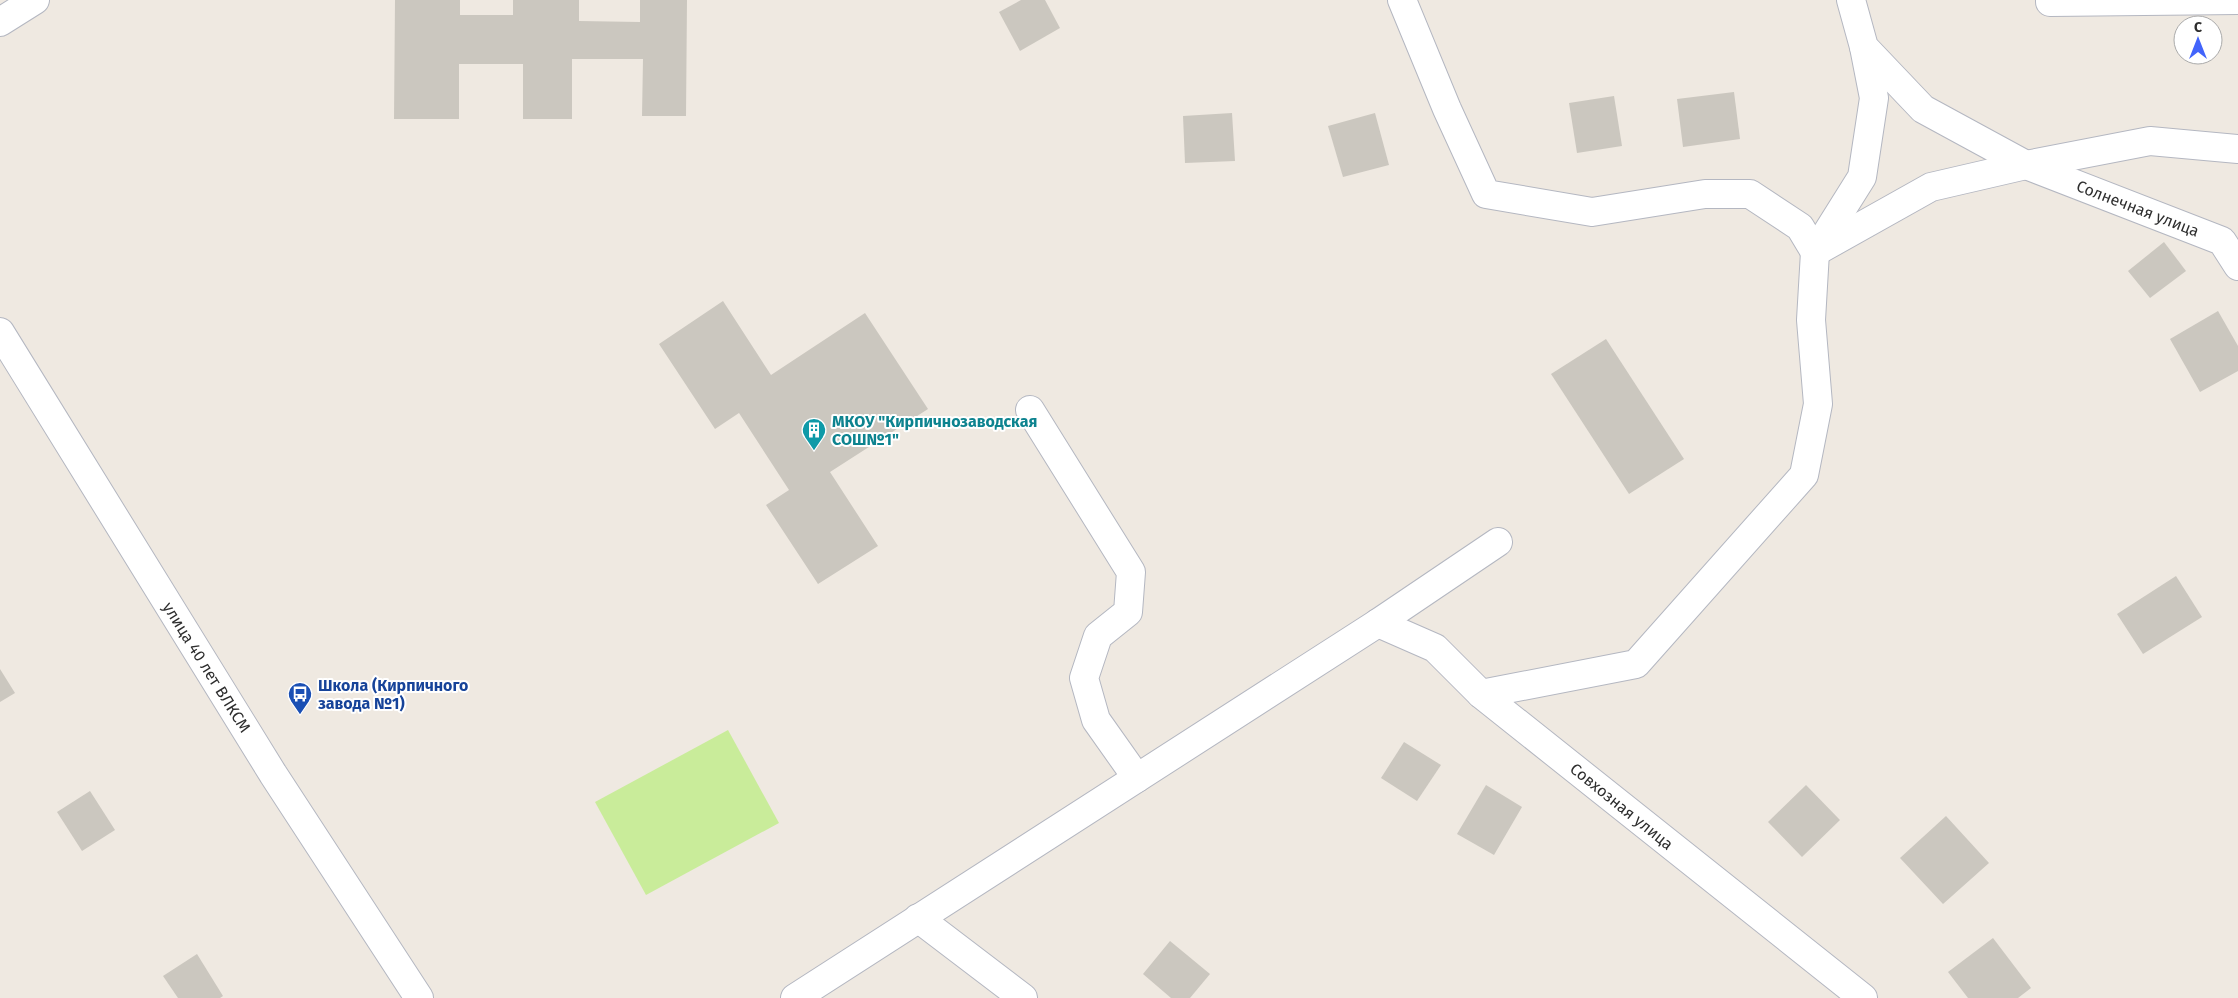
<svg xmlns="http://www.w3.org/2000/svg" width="2238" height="998" font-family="'Fira Sans',sans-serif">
<rect width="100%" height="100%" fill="#efe9e1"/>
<!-- pitch -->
<polygon fill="#c9ec9a" points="728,730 779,823 646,895 595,802"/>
<!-- building -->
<g fill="#cbc7bf">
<polygon points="395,0 460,0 460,15 513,15 513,0 579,0 579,21 640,22 640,0 687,0 686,116 642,116 643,59 572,59 572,119 523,119 523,64 459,64 459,119 394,119"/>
<polygon points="1021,0 1045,0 1060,28 1020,51 999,12"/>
<polygon points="1734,92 1740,139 1683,147 1677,99"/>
<polygon points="1614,96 1622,146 1577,153 1569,103"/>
<polygon points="1232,113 1235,161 1185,163 1183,116"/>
<polygon points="1375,113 1389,165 1343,177 1328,126"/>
<polygon points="2164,242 2186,271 2150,298 2128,271"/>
<polygon points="723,301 771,375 865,313 928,409 830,472 878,546 818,584 766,505 789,490 739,413 715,429 659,344"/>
<polygon points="2218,311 2238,346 2238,371 2200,392 2170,339"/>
<polygon points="1606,339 1684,459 1629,494 1551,374"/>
<polygon points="2176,576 2202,617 2143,654 2117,614"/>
<polygon points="0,669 15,693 0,702"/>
<polygon points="1404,742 1441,765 1417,801 1381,778"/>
<polygon points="1486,785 1522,807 1494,855 1457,834"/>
<polygon points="1806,785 1840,820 1802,857 1768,822"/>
<polygon points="90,791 115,830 82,851 57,812"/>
<polygon points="1946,816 1989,863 1943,904 1900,858"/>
<polygon points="1993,938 2031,988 2018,998 1968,998 1948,972"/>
<polygon points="1170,941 1210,974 1190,998 1171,998 1143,974"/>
<polygon points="197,954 223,996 220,998 178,998 163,976"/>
</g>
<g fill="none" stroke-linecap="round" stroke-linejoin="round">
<!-- minor casing -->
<g stroke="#b4b7c1" stroke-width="30">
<g id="minor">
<polyline points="1402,0 1447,109 1486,194 1592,212 1705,194 1750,194 1800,227 1815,252 1931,187 2026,165 2150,141 2238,149"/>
<polyline points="1851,0 1864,47 1923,109 2026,165 2222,241 2238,266"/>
<polyline points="2050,0 2050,2 2238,0"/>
<polyline points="0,22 35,0"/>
<polyline points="0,332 273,774 419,998"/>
<polyline points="1030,410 1131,572 1128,612 1098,636 1084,678 1096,720 1137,778"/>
<polyline points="1378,623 1435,648 1481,694 1863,998"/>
<polyline points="1481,694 1636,664 1804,475 1818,404 1811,320 1815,252 1862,177 1874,98 1864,47"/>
<polyline points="918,918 1023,998"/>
<polyline points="795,998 1378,623 1498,542"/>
</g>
</g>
<!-- minor -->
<use href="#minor" stroke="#fff" stroke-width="28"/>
</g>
<!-- icons -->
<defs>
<g id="building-pin" transform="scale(1.25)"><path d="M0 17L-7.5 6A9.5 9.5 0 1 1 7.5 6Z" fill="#0f9aa8" stroke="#fff"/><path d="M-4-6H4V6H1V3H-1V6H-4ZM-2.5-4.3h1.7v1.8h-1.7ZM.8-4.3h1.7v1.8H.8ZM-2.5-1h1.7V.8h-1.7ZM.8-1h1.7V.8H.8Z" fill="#fff"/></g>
<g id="bus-pin" transform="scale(1.25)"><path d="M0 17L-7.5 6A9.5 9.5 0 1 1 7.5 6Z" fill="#1a4fb4" stroke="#fff"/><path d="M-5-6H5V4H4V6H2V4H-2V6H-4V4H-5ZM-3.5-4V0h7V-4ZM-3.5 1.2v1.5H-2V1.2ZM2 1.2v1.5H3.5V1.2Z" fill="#fff"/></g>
</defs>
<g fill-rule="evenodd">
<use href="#building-pin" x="814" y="430"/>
<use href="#bus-pin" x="300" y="694"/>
</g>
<g text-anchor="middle" stroke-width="4" stroke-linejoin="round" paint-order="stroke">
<!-- street labels -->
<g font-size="16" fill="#2e2e2e" stroke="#fff">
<text transform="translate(2138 208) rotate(21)" y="6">Солнечная улица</text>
<text transform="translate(207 667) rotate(58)" y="6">улица 40 лет ВЛКСМ</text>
<text transform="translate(1622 806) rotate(39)" y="6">Совхозная улица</text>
</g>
<!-- culture labels -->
<g font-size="16" font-weight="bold" fill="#0d838f" stroke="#fff" text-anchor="start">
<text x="832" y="427">МКОУ "Кирпичнозаводская<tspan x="832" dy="18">СОШ№1"</tspan></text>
</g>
<!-- transit labels -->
<g font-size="16" font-weight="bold" fill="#164399" stroke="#fff" text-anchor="start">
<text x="318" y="691">Школа (Кирпичного<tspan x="318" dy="18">завода №1)</tspan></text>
</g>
</g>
<!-- north arrow -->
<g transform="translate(2198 40)"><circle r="24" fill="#ffffff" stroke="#ababab"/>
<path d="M0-4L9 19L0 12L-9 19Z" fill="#4264fb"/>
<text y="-8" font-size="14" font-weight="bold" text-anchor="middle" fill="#2e2e2e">С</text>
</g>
</svg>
